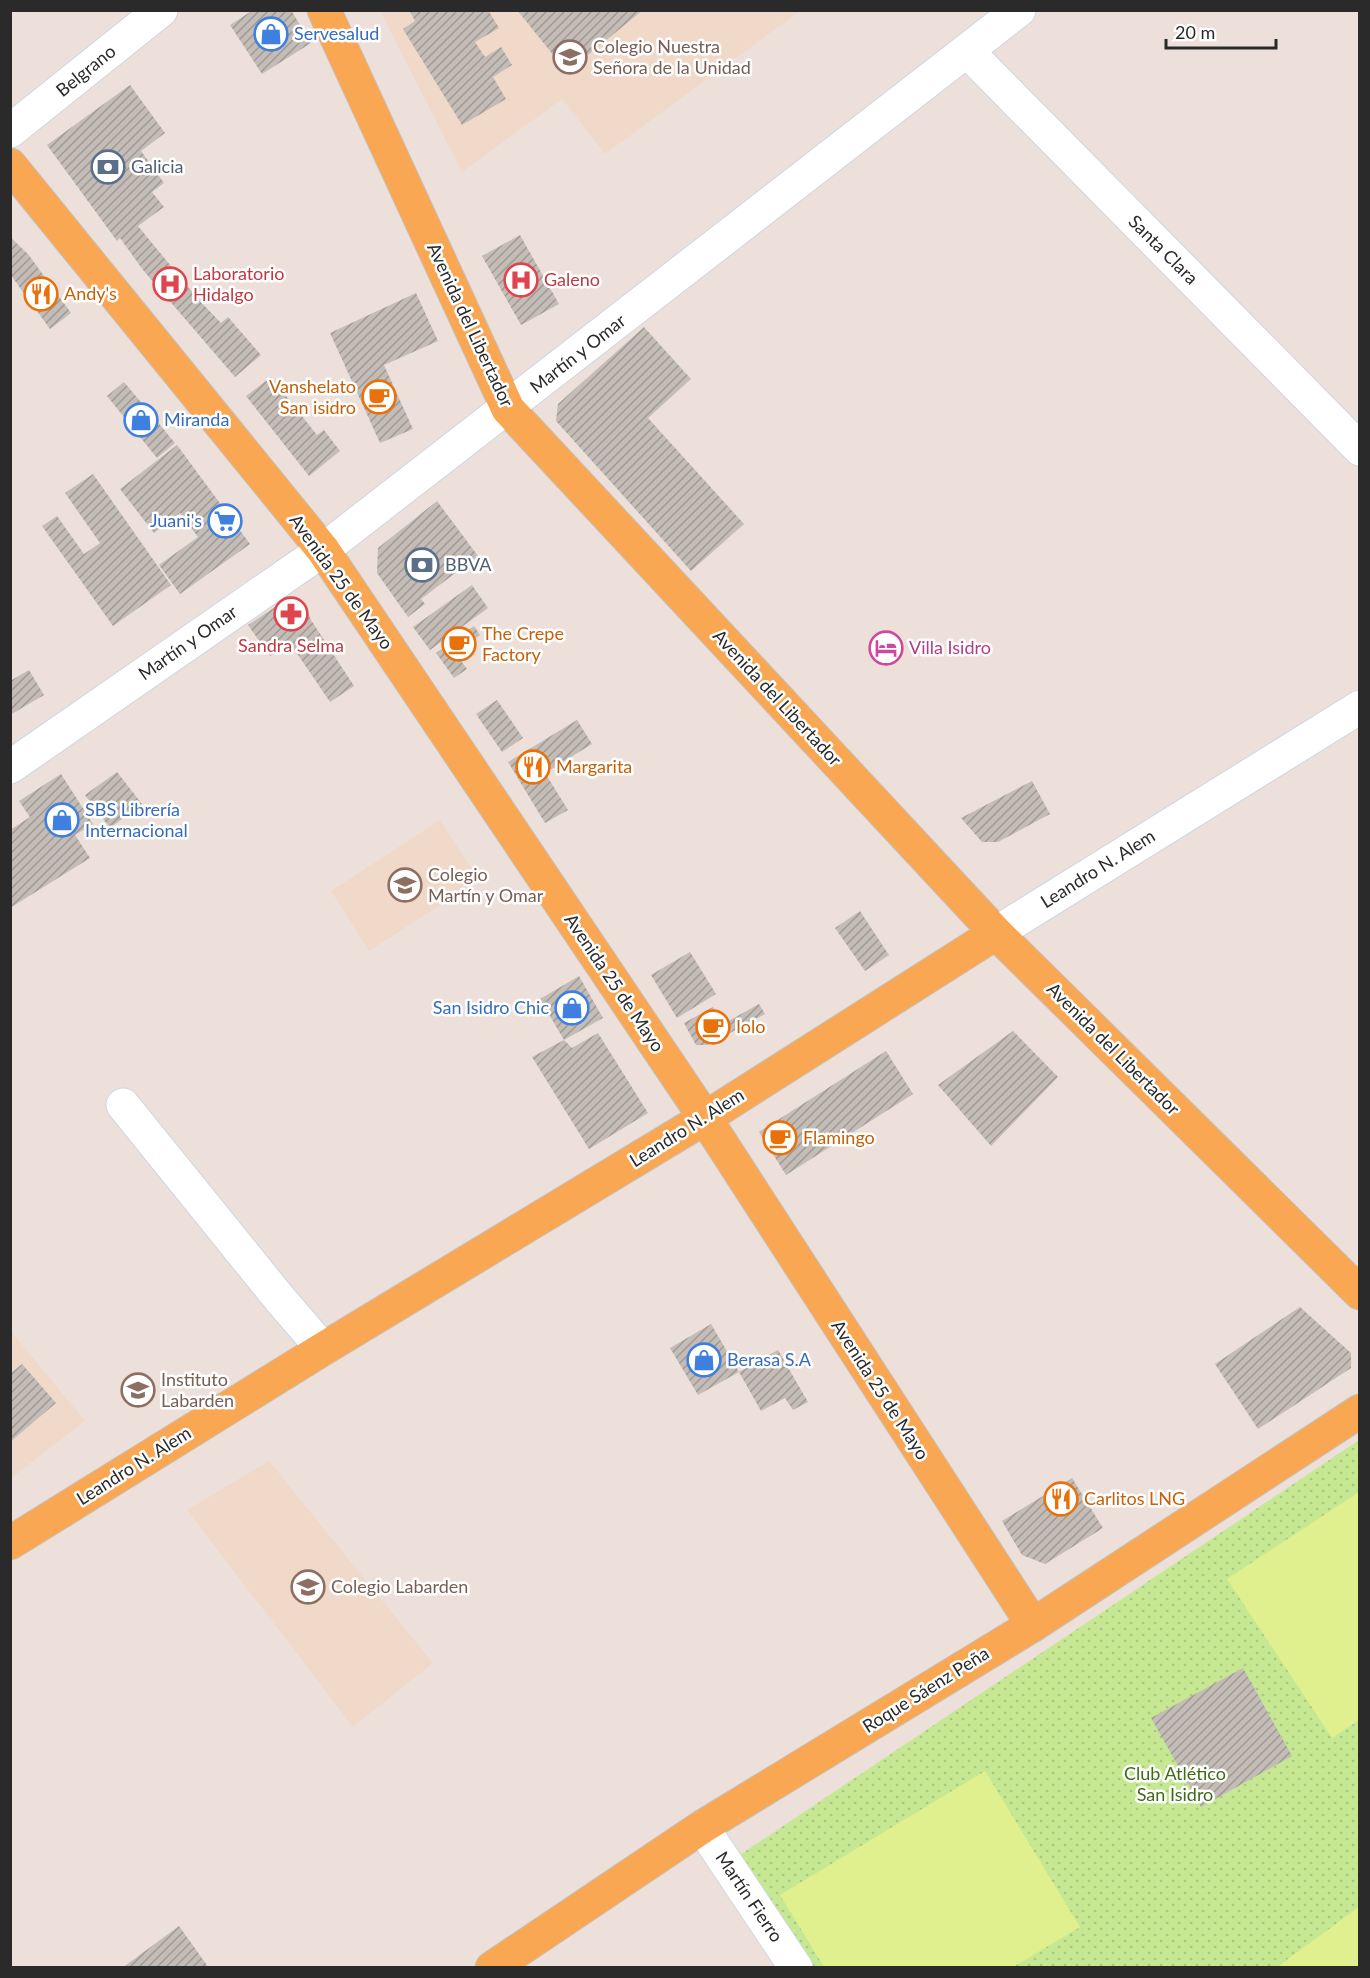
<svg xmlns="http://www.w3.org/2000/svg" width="1370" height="1978" font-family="Lato,sans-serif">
<defs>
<pattern id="green-dots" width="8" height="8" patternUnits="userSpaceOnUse" patternTransform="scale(1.5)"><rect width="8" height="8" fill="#c6e893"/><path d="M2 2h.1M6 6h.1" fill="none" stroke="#aac77f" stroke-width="1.8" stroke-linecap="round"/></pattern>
<pattern id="building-hatch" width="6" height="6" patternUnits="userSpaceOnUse" patternTransform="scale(1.5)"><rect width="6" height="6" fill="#c4bcb6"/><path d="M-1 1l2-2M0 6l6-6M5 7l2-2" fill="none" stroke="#9f9994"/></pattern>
</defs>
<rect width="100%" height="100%" fill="#ede0db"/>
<!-- education -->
<g fill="#f0d9c9">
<polygon points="380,11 800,11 605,154 562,99 462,172"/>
<polygon points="440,820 479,880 369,951 331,891"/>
<polygon points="10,1330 85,1421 11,1478 10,1478"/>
<polygon points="269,1461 433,1663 353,1727 187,1510"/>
</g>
<!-- green -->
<polygon fill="url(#green-dots)" points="1359,1440 1359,1967 796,1967 725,1865"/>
<!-- pitch -->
<g fill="#e0f08e">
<polygon points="1359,1492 1359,1720 1332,1738 1227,1579"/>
<polygon points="985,1771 1080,1927 1013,1967 824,1967 780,1895"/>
<polygon points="1359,1907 1359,1967 1277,1967"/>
</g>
<!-- building -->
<g fill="url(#building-hatch)">
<polygon points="253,10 291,10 311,43 262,74 230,25"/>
<polygon points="409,10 488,10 499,28 475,42 485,57 501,47 512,65 493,77 506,99 462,125 403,29 415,21"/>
<polygon points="517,10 643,10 567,72"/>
<polygon points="130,85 165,133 141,151 164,183 152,192 164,207 138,226 198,299 221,323 228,317 261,355 235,377 143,270 120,238 117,241 47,145"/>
<polygon points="520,235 559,304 521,325 482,256"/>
<polygon points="10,237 28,254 71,313 50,329 10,274"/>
<polygon points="416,293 438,341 384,365 413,429 380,443 330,333"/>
<polygon points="644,327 691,379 648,418 744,524 691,571 556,421 558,404"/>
<polygon points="271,377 317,435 324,430 340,451 309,476 246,396"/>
<polygon points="124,382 175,443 157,458 107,396"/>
<polygon points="177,445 250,544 180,594 159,565 198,537 180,513 154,533 120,489"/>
<polygon points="93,474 171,585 113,626 42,526 57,516 84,554 100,543 65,493"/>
<polygon points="437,501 478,556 421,599 425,604 408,617 377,573 378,548"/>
<polygon points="472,585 488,608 430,650 413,627"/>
<polygon points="281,603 299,603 308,613 311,620 354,686 330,702 290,643 270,656 248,625"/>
<polygon points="474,626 480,635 455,653 467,669 454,678 436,653"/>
<polygon points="29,670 44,695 10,715 10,681"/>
<polygon points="497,700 523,738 502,752 476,714"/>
<polygon points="577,720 592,744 545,773 568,810 545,823 508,762"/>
<polygon points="117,772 142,804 110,828 85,795"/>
<polygon points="61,774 93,824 75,835 90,858 10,908 10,830 30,817 19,801"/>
<polygon points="1032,781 1050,814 998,842 982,842 961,818"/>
<polygon points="860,911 889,955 865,971 835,928"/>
<polygon points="690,952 716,994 677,1018 651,975"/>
<polygon points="579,976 603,1018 564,1040 572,1048 598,1033 648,1113 589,1149 532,1057 564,1040 540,999"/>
<polygon points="759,1004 765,1014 708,1045 696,1045 684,1023 713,1007 723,1024"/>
<polygon points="1013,1031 1058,1077 991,1146 938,1085"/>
<polygon points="886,1051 913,1094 786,1175 759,1132"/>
<polygon points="1300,1307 1351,1353 1351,1368 1258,1429 1215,1364"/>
<polygon points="711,1324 739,1372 698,1395 670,1348"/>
<polygon points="778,1350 808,1402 793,1410 785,1398 761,1411 739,1372"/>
<polygon points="22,1364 56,1403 10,1442 10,1374"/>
<polygon points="1072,1478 1103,1528 1045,1564 1022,1555 1002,1521"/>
<polygon points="1243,1668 1292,1756 1201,1807 1151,1718"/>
<polygon points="179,1926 209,1968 122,1968"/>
</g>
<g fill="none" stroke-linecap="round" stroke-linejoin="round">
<!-- minor casing -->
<g stroke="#cdd6e0" stroke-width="35">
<g id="minor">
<polyline points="967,51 1360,449"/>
<polyline points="10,131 161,10"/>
<polyline points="10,767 323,550 1019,10"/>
<polyline points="996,933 1360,707"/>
<polyline points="123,1105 279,1298 323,1349"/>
<polyline points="702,1827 796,1968"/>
</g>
</g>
<!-- major casing -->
<g stroke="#c3c3c3" stroke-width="35">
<g id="major">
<polyline points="324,10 508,409 996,933 1360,1293"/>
<polyline points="10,165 323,550 705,1118 1033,1625"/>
<polyline points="10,1543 323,1349 705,1118 996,933"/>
<polyline points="492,1968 702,1827 1033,1625 1360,1411"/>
</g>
</g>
<!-- minor -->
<use href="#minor" stroke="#fff" stroke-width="33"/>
<!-- major -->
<use href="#major" stroke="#faa753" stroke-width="33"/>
</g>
<!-- icons -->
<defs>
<g id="shop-ring" transform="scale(1.725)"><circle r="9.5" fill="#fff" stroke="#3f7fe0" stroke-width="1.5"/><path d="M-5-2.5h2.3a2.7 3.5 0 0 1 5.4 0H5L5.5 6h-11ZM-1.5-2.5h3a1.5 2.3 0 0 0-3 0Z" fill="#3f7fe0"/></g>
<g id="school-ring" transform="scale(1.725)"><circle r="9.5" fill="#fff" stroke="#8d6e63" stroke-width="1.5"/><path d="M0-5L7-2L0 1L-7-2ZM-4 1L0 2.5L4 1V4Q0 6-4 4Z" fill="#8d6e63"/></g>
<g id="bank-ring" transform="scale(1.725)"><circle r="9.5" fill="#fff" stroke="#5c6f8a" stroke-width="1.5"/><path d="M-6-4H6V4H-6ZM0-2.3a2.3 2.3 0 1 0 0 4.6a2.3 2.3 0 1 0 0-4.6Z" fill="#5c6f8a"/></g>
<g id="hospital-ring" transform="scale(1.725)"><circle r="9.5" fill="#fff" stroke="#e0444e" stroke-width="1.5"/><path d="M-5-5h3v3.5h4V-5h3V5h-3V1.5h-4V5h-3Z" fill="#e0444e"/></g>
<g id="restaurant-ring" transform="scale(1.725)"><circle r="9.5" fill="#fff" stroke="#e8710a" stroke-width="1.5"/><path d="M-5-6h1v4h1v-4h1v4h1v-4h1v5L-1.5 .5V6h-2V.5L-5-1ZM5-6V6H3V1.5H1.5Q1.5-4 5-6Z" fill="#e8710a"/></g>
<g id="cafe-ring" transform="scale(1.725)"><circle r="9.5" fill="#fff" stroke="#e8710a" stroke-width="1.5"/><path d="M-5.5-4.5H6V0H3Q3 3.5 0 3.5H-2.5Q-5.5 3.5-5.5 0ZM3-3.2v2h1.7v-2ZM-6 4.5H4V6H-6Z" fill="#e8710a"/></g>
<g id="supermarket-ring" transform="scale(1.725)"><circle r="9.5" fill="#fff" stroke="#3f7fe0" stroke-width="1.5"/><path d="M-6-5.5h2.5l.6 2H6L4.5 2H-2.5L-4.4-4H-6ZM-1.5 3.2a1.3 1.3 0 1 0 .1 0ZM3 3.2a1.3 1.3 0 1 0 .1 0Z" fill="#3f7fe0"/></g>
<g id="pharmacy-ring" transform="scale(1.725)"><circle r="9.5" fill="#fff" stroke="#e0444e" stroke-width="1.5"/><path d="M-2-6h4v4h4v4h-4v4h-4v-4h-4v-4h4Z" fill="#e0444e"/></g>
<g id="hotel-ring" transform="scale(1.725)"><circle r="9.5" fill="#fff" stroke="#d1479c" stroke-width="1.5"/><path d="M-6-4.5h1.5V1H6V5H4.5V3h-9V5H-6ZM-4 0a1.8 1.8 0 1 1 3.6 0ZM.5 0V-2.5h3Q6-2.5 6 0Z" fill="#d1479c"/></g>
</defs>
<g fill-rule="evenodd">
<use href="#shop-ring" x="271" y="34"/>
<use href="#school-ring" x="570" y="57"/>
<use href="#bank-ring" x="108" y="167"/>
<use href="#hospital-ring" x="521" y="280"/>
<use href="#hospital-ring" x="170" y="284"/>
<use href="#restaurant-ring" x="41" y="294"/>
<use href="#cafe-ring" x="379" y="397"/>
<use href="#shop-ring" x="141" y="420"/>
<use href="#supermarket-ring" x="225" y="521"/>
<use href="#bank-ring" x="422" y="565"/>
<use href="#pharmacy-ring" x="291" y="614"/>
<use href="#cafe-ring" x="459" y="644"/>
<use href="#hotel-ring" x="886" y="648"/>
<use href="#restaurant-ring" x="533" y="767"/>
<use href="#shop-ring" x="62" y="820"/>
<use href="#school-ring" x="405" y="885"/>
<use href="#shop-ring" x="572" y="1008"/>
<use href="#cafe-ring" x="713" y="1027"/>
<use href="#cafe-ring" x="780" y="1138"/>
<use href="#shop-ring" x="704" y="1360"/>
<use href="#school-ring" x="138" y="1390"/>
<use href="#restaurant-ring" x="1061" y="1499"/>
<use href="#school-ring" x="308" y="1587"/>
</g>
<g text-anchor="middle" stroke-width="5" stroke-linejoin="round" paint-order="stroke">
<!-- shop labels -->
<g font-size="18" fill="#366cbe" stroke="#fff" text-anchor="start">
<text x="294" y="40">Servesalud</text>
<text x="164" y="426">Miranda</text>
<text x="202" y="527" text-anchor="end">Juani's</text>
<text x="85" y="816">SBS Librería<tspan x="85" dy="21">Internacional</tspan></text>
<text x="549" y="1014" text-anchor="end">San Isidro Chic</text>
<text x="727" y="1366">Berasa S.A</text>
</g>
<!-- education labels -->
<g font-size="18" fill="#785e54" stroke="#fff" text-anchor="start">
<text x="593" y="53">Colegio Nuestra<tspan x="593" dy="21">Señora de la Unidad</tspan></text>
<text x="428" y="881">Colegio<tspan x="428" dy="21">Martín y Omar</tspan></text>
<text x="161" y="1386">Instituto<tspan x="161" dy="21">Labarden</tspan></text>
<text x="331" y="1593">Colegio Labarden</text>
</g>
<!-- street labels -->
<g font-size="18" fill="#2a2a2a" stroke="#fff">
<text transform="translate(86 71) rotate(-39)" y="6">Belgrano</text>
<text transform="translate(1163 250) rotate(45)" y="6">Santa Clara</text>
<text transform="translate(470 325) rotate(65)" y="6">Avenida del Libertador</text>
<text transform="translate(578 354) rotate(-38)" y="6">Martín y Omar</text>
<text transform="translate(341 582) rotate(54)" y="6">Avenida 25 de Mayo</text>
<text transform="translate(188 643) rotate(-35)" y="6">Martín y Omar</text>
<text transform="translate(777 698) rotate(47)" y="6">Avenida del Libertador</text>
<text transform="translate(1098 869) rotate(-32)" y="6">Leandro N. Alem</text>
<text transform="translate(614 983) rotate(56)" y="6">Avenida 25 de Mayo</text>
<text transform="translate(1113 1049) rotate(45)" y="6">Avenida del Libertador</text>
<text transform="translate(687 1128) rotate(-32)" y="6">Leandro N. Alem</text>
<text transform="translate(880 1390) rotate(57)" y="6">Avenida 25 de Mayo</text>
<text transform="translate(134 1466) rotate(-32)" y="6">Leandro N. Alem</text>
<text transform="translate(926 1690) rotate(-32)" y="6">Roque Sáenz Peña</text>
<text transform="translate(749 1897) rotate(56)" y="6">Martín Fierro</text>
</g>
<!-- service labels -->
<g font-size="18" fill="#4e5e75" stroke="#fff" text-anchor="start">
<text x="131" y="173">Galicia</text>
<text x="445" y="571">BBVA</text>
</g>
<!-- health labels -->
<g font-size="18" fill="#be3a42" stroke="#fff" text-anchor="start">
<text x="193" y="280">Laboratorio<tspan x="193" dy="21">Hidalgo</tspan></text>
<text x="544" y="286">Galeno</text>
<text x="291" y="652" text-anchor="middle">Sandra Selma</text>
</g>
<!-- food labels -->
<g font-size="18" fill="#c56008" stroke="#fff" text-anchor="start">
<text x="64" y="300">Andy's</text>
<text x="356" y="393" text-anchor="end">Vanshelato<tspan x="356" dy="21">San isidro</tspan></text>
<text x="482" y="640">The Crepe<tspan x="482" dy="21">Factory</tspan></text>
<text x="556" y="773">Margarita</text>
<text x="736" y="1033">Iolo</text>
<text x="803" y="1144">Flamingo</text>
<text x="1084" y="1505">Carlitos LNG</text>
</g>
<!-- hotel labels -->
<g font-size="18" fill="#b23c85" stroke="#fff" text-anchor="start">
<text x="909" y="654">Villa Isidro</text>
</g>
<!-- park labels -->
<g font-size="18" fill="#3e6c15" stroke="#fff">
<text x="1175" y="1780">Club Atlético<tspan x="1175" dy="21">San Isidro</tspan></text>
</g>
</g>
<!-- border -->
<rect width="1370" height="1978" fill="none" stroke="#2a2a2a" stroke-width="24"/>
<!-- scale -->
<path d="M1166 39v9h110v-9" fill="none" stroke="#2a2a2a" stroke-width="3"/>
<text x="1175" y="39" font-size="18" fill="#2a2a2a" stroke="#ffffff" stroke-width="4.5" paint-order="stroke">20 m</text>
</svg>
